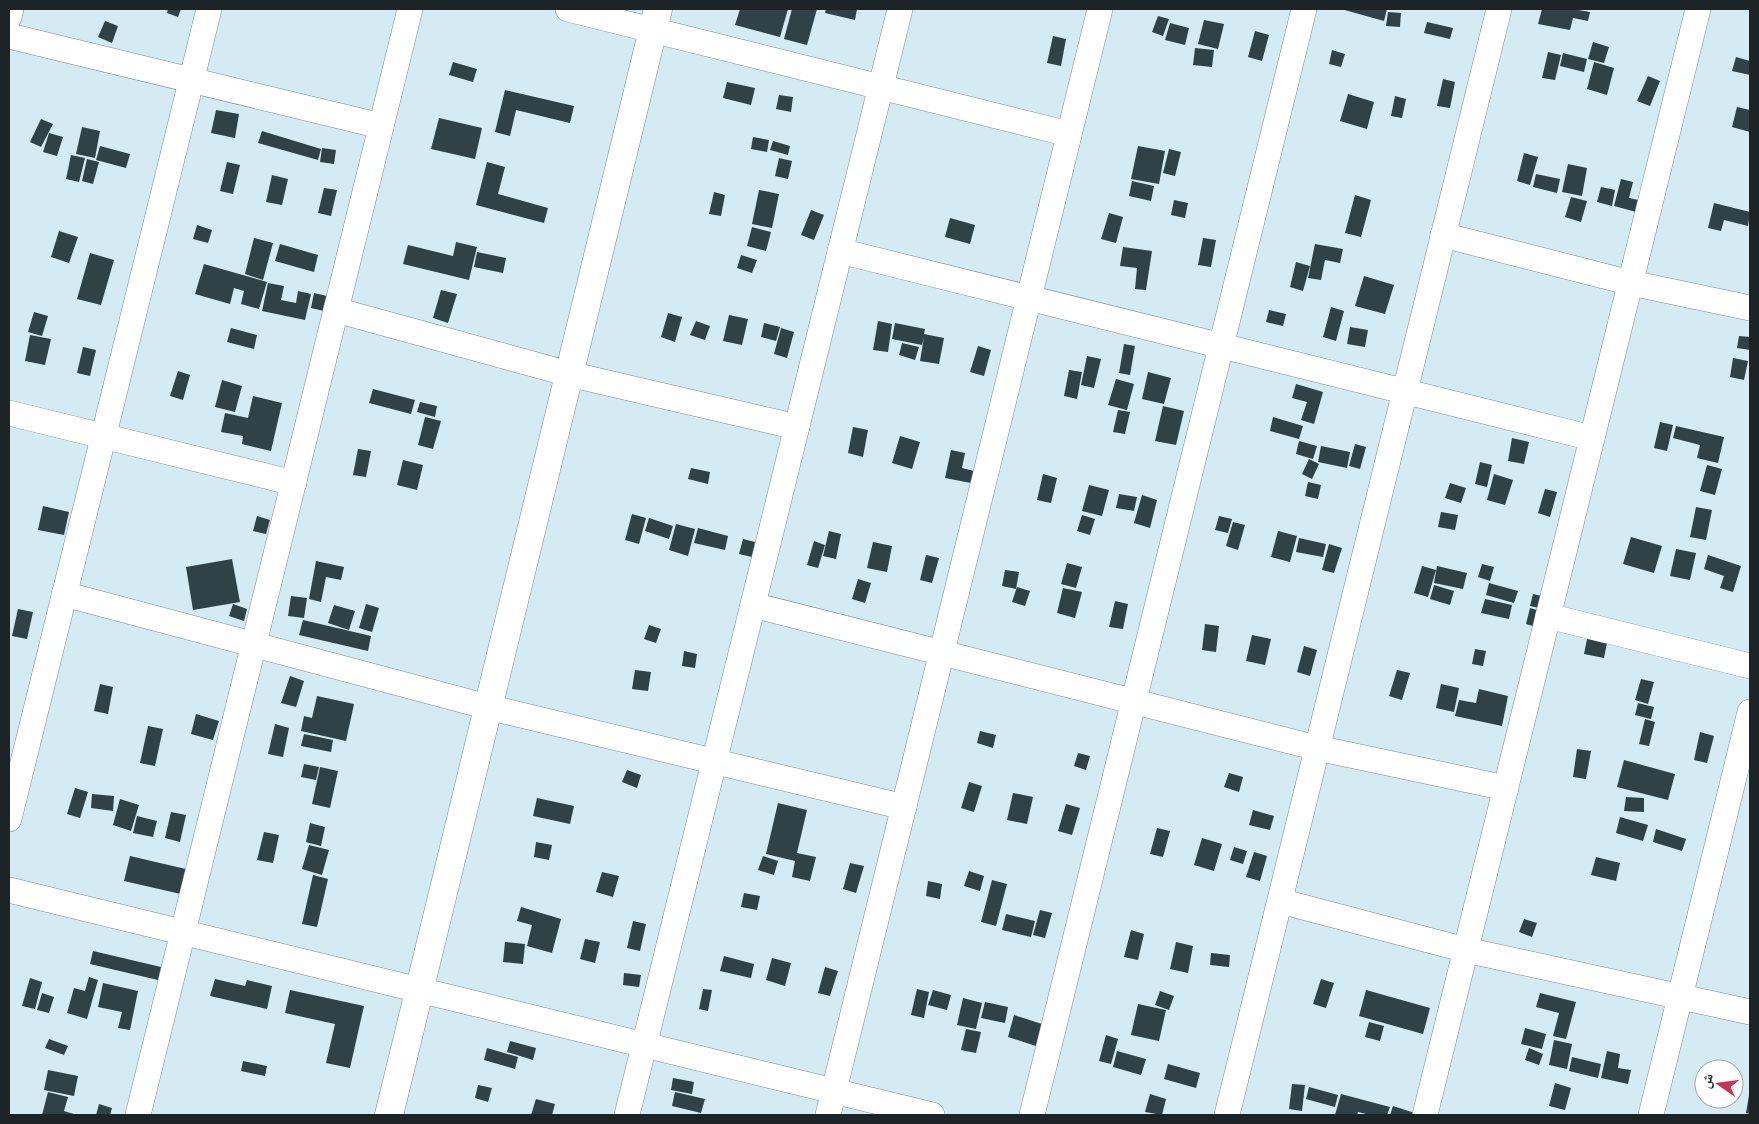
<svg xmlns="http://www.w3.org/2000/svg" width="1759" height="1124" font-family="Ubuntu,'Noto Naskh Arabic',sans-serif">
<rect width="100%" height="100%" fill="#d4ebf3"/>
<!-- building -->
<g fill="#2e4248">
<polygon points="168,9 181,9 178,17 167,13"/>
<polygon points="740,9 788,9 780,37 735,25"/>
<polygon points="792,9 817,9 807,45 784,39"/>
<polygon points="826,9 857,9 855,20 825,13"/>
<polygon points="1341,9 1387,9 1384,21"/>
<polygon points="1542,9 1572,9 1590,12 1588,21 1573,18 1570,30 1538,24"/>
<polygon points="1388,12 1401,13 1400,27 1386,26"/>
<polygon points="1158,16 1169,19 1163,36 1152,32"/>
<polygon points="1204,20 1224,24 1218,49 1198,44"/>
<polygon points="105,21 118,26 112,43 98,37"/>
<polygon points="1427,22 1453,28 1450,39 1424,33"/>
<polygon points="1170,23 1189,28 1185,45 1165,40"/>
<polygon points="1255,31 1269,35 1262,61 1248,57"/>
<polygon points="1053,36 1066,39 1061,66 1047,63"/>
<polygon points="1593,42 1609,47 1604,63 1588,59"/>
<polygon points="1195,48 1214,50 1212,67 1193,65"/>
<polygon points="1332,50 1345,54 1341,67 1329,64"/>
<polygon points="1548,52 1561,55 1555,80 1542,78"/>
<polygon points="1563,53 1587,59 1584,72 1560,66"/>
<polygon points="1736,57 1750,61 1750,75 1732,71"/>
<polygon points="453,62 477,69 473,82 449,75"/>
<polygon points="1594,62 1614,68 1607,95 1587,89"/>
<polygon points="1648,76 1660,81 1650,106 1637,101"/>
<polygon points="1443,79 1455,82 1450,108 1437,106"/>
<polygon points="727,82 755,88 751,105 723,98"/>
<polygon points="505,90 574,106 570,123 516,110 510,136 495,132"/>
<polygon points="1348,94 1374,102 1367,129 1340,121"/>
<polygon points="779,95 793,97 791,112 776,109"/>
<polygon points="1395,96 1406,99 1402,118 1391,116"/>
<polygon points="1737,107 1750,110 1750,132 1732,127"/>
<polygon points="216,110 239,114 235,138 211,133"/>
<polygon points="439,118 482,128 475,159 431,149"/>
<polygon points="41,119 53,124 41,147 30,142"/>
<polygon points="82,127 100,131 95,158 76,154"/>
<polygon points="262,131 321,149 318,160 258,143"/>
<polygon points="49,133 63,137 57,156 43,152"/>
<polygon points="753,137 769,140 767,152 751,149"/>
<polygon points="773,141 790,146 788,155 770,150"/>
<polygon points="100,146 130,154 126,168 96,160"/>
<polygon points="1138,146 1165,151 1159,184 1131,179"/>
<polygon points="322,148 336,150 334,164 320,162"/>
<polygon points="1169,149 1181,152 1175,176 1163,173"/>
<polygon points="1524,153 1538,157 1530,185 1517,181"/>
<polygon points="71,155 85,158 79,182 66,179"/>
<polygon points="779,158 792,161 788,179 775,176"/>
<polygon points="87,159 99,162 93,184 82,181"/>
<polygon points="227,162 240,165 233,194 220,191"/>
<polygon points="487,162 505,167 498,194 548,208 544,223 476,205"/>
<polygon points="1568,164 1587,168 1582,196 1562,192"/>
<polygon points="1536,174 1560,179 1557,193 1533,187"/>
<polygon points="272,175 288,179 282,205 266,202"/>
<polygon points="1621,179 1633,182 1629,198 1643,201 1640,213 1614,206"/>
<polygon points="1132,181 1154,186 1151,201 1129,196"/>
<polygon points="1601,187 1615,190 1612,206 1597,202"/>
<polygon points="324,188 337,190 331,216 318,213"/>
<polygon points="759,190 779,194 772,228 752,224"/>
<polygon points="714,192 725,195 721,216 709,214"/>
<polygon points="1355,195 1371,200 1361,237 1345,233"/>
<polygon points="1571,197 1587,201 1581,222 1565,217"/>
<polygon points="1174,200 1188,203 1185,218 1171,215"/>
<polygon points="1714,203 1750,212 1748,226 1724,220 1721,231 1708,228"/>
<polygon points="811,210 824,215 814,240 801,235"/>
<polygon points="1109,213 1123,217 1116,243 1101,239"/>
<polygon points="950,218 975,225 970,244 945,237"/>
<polygon points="197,225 212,230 208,243 193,239"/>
<polygon points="752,227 771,232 766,251 747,246"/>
<polygon points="59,231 78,237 69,263 51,257"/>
<polygon points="254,238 273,243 263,280 245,274"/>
<polygon points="1203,238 1216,240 1211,267 1198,265"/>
<polygon points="456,242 477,247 469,280 403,264 408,245 453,256"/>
<polygon points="280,244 318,255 314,272 275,261"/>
<polygon points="1315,244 1343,249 1340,263 1325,260 1321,280 1308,278"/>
<polygon points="1123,247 1152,251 1146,290 1135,289 1137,268 1120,266"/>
<polygon points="477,252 506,258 503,273 474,267"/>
<polygon points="90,253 114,260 101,305 77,299"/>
<polygon points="741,255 757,260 752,273 737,268"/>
<polygon points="1296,262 1310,266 1303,291 1290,287"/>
<polygon points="204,264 267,282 259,309 241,304 244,291 234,288 230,304 195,294"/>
<polygon points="1364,276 1394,285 1385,314 1355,306"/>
<polygon points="268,283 284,286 281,300 296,303 298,291 311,294 305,320 262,311"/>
<polygon points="441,290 457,294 448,323 433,318"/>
<polygon points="314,293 327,296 324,311 311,308"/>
<polygon points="1331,307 1344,311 1336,341 1323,337"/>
<polygon points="1269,310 1286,314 1283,326 1266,322"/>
<polygon points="34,312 48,316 42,336 28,332"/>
<polygon points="668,313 682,317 675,342 661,337"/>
<polygon points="729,315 748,319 742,345 723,341"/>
<polygon points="696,321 710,326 705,340 690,335"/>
<polygon points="878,321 892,324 888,352 873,350"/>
<polygon points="764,323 780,327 776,341 761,337"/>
<polygon points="895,323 925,329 924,334 944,338 939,364 920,361 924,337 922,345 892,339"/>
<polygon points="1350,327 1368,330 1365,347 1347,344"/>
<polygon points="231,328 257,335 254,349 227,342"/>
<polygon points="781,328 794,332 787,358 774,354"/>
<polygon points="30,335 51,339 45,365 25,361"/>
<polygon points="1739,336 1750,337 1750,350 1737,348"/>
<polygon points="902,343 919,347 915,360 899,355"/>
<polygon points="1124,344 1135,346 1130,375 1119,373"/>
<polygon points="978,346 991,350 984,376 970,372"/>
<polygon points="83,347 96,350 90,376 77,373"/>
<polygon points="1087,356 1101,359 1094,388 1081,385"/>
<polygon points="1733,358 1748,361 1744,380 1730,377"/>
<polygon points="1069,370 1082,372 1077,399 1064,396"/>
<polygon points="178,371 190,375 183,400 170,396"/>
<polygon points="1148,372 1171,378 1164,404 1142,399"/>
<polygon points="1116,379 1134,384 1127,410 1108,405"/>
<polygon points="222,380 242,386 235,412 215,407"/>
<polygon points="1296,384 1323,392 1314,424 1301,420 1307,402 1292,398"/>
<polygon points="373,389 415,400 411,414 369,403"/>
<polygon points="253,396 282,403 271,451 242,444 243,436 221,432 225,413 248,418"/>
<polygon points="420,402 437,406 435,417 417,412"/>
<polygon points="1163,406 1184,411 1176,445 1155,441"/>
<polygon points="1118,410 1130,412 1125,434 1113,432"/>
<polygon points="425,417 441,421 433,449 418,445"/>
<polygon points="1273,417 1303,426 1299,439 1270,431"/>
<polygon points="1660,422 1673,425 1667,451 1654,448"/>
<polygon points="1676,426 1724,437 1718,463 1697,458 1700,445 1673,438"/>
<polygon points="853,427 868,430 863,457 848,453"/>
<polygon points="900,436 920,442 912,469 892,463"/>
<polygon points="1512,438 1529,442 1524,464 1508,461"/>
<polygon points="1299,441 1317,446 1313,459 1296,454"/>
<polygon points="1355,444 1366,447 1360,469 1349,466"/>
<polygon points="1321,446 1350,452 1347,468 1318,462"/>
<polygon points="358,449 371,451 366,477 353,475"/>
<polygon points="951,450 965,453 962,468 974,471 971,483 945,478"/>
<polygon points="1309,459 1319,464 1312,479 1302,474"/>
<polygon points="403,460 423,465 417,490 397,485"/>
<polygon points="1480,462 1492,465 1487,487 1475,484"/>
<polygon points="1707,465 1722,469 1715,495 1700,491"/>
<polygon points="691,468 710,472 708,484 688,479"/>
<polygon points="1043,474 1057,478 1051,503 1037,500"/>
<polygon points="1494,474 1513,480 1505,505 1487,500"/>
<polygon points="1308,482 1321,485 1318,499 1305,496"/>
<polygon points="1450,483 1466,488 1461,503 1445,498"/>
<polygon points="1089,485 1109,490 1102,516 1082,511"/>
<polygon points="1545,489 1557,492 1550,517 1538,513"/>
<polygon points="1119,494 1137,497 1134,511 1116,508"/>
<polygon points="1142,495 1157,500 1150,528 1134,523"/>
<polygon points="43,506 69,512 64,535 38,530"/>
<polygon points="1696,507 1712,510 1706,540 1690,537"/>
<polygon points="1441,512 1458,515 1455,530 1438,527"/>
<polygon points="632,514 646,518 639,544 625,540"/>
<polygon points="1082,515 1095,519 1090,535 1077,531"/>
<polygon points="257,516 270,520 266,534 253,531"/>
<polygon points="1219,516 1232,519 1228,533 1215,530"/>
<polygon points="649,518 673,526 669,539 645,531"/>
<polygon points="1233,522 1245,525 1238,550 1226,546"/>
<polygon points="676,524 695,529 688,556 669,550"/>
<polygon points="698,528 728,536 725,550 694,543"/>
<polygon points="829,531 841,534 836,559 823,556"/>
<polygon points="1278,531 1297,536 1290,562 1271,557"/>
<polygon points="1631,537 1662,546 1654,573 1623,564"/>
<polygon points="1299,538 1326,544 1323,557 1296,552"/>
<polygon points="743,539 755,542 752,557 739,554"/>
<polygon points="814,541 825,545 818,568 807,565"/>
<polygon points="873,542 892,546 887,572 867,568"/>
<polygon points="1329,544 1342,548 1334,573 1322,570"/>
<polygon points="1676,549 1696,553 1690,580 1670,576"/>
<polygon points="926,555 939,558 932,583 920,580"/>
<polygon points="1708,555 1741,566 1733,592 1720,588 1724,576 1704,569"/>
<polygon points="232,559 240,602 193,610 186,567"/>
<polygon points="316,561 344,567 341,580 326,577 321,602 309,599"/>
<polygon points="1067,563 1082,567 1076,588 1061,584"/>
<polygon points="1482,564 1494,567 1490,581 1478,577"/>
<polygon points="1422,566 1436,570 1428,597 1414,593"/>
<polygon points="1437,566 1467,573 1463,589 1434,583"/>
<polygon points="1005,570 1019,572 1016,589 1002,586"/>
<polygon points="858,579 871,583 865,603 852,599"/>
<polygon points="1489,583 1518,591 1514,603 1486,595"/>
<polygon points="1434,585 1454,591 1450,605 1430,599"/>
<polygon points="1017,587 1030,591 1025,606 1012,602"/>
<polygon points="1063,588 1082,592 1075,618 1057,613"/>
<polygon points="1533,594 1546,597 1544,609 1530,606"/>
<polygon points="291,596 307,598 304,618 288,616"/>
<polygon points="1485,599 1512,605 1509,619 1481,613"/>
<polygon points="1115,601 1128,604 1123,629 1109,627"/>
<polygon points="233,604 247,609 244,621 229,616"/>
<polygon points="366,604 379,608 372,632 359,628"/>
<polygon points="334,605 355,611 349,630 328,623"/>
<polygon points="1530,608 1544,612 1540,628 1526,624"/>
<polygon points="18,609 33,612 27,639 12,636"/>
<polygon points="303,620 371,636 368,651 299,635"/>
<polygon points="1205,624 1219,626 1216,652 1202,650"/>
<polygon points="649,625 661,629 656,643 644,639"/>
<polygon points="1589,629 1609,633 1604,658 1584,654"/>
<polygon points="1252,635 1271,639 1265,665 1246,661"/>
<polygon points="1304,646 1317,650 1310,676 1297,672"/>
<polygon points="1475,649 1486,651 1483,666 1472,664"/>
<polygon points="684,651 697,654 695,668 682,666"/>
<polygon points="635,670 651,672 648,691 632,689"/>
<polygon points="1397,670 1410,673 1402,700 1389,696"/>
<polygon points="290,676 304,681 296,707 281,703"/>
<polygon points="1641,679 1654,682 1648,704 1635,700"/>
<polygon points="100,684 113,687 108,714 94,711"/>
<polygon points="1441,684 1459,688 1454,712 1436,708"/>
<polygon points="1479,689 1508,696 1502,726 1455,716 1459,700 1476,703"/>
<polygon points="317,696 354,704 346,741 301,731 304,716 312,718"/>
<polygon points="1638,703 1654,707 1651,719 1635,715"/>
<polygon points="196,714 219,721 213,740 191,734"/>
<polygon points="1645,719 1655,722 1649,746 1639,744"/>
<polygon points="275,724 289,728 283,757 268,754"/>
<polygon points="148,726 163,729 155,766 140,763"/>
<polygon points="980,731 996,735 993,748 977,743"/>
<polygon points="1700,732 1714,736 1707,763 1694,760"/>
<polygon points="304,734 333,740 331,752 301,746"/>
<polygon points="1577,749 1591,751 1586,779 1573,777"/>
<polygon points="1078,753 1090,756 1086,770 1074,766"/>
<polygon points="1624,760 1675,774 1668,800 1617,787"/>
<polygon points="304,764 319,767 316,780 301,777"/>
<polygon points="320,767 338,771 330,808 312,804"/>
<polygon points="627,770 641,775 637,788 622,782"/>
<polygon points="1229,773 1243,777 1239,792 1224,787"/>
<polygon points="969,782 982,786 974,812 961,808"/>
<polygon points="75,788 88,792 80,818 67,814"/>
<polygon points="1013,793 1033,797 1027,824 1007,820"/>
<polygon points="92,794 114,796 113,811 91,808"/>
<polygon points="1626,797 1644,798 1644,812 1624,811"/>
<polygon points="537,798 574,806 570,824 533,816"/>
<polygon points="120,799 139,805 131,831 113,825"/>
<polygon points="778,803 807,810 797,853 816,857 810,881 792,877 795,861 766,854"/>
<polygon points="1066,804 1080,808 1072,835 1058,831"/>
<polygon points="1253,810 1274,816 1270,830 1249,825"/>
<polygon points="171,812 186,815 180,842 165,838"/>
<polygon points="137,816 157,821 153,837 133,833"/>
<polygon points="1620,817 1648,825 1643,841 1616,833"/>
<polygon points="310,823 325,827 321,846 306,842"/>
<polygon points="1157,828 1170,831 1163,857 1150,854"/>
<polygon points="1656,829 1686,839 1682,851 1653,842"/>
<polygon points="264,832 279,835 273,863 257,860"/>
<polygon points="1202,838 1222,844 1214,871 1194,865"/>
<polygon points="536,842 552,845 549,860 534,857"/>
<polygon points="309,845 329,850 322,875 302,869"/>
<polygon points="1234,847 1247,851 1243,864 1230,860"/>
<polygon points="1254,852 1267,856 1260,881 1246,877"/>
<polygon points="130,856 190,870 185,895 124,881"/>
<polygon points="763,856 778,861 774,875 758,870"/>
<polygon points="1596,857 1620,863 1616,881 1591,875"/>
<polygon points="850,863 864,866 856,893 843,889"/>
<polygon points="969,871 984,876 980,891 964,886"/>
<polygon points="602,872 619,876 613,897 596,892"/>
<polygon points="313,875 328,879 317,927 302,924"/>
<polygon points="992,880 1007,884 996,926 981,922"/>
<polygon points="928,881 942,884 940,899 926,896"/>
<polygon points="744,893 760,896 757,910 741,907"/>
<polygon points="521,907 561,919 552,953 527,946 532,925 517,921"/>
<polygon points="1040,910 1052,913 1045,938 1033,935"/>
<polygon points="1006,914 1035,921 1031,937 1002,930"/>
<polygon points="1524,919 1537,923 1532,937 1519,932"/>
<polygon points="633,921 646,924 640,951 627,948"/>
<polygon points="1131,930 1144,934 1138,960 1124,957"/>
<polygon points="585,939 600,942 595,963 580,959"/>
<polygon points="505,942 525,944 523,964 503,962"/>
<polygon points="1176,942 1193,946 1188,973 1170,969"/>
<polygon points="93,951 161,967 158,980 90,964"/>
<polygon points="1211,953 1230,955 1229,967 1210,965"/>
<polygon points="724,956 754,964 751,978 720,971"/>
<polygon points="772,958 791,963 785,986 766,980"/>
<polygon points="825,967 838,971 830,996 818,993"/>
<polygon points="624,973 641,975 639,987 623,985"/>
<polygon points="89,977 98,980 87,1019 67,1013 74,988 85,991"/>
<polygon points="30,978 42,982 35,1009 22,1006"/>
<polygon points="215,979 245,986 247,980 272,986 267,1009 210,996"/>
<polygon points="1321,979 1334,983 1326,1008 1313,1004"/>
<polygon points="103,983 138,991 130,1030 118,1028 122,1012 98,1007"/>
<polygon points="703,989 712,990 708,1011 699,1009"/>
<polygon points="917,989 929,992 924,1018 911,1015"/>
<polygon points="290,990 364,1006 350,1068 326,1063 335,1024 285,1013"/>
<polygon points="933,990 951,995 947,1010 928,1005"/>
<polygon points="1366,990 1430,1008 1423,1034 1359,1016"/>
<polygon points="1160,991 1174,996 1169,1010 1155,1005"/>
<polygon points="42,993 54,997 49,1013 37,1010"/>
<polygon points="1540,993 1576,1002 1566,1039 1553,1036 1559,1013 1536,1007"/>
<polygon points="963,998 982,1003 976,1029 957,1025"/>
<polygon points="985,1002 1008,1007 1005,1023 981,1018"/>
<polygon points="1138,1004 1166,1010 1159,1041 1131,1035"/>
<polygon points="1014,1015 1042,1024 1036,1046 1008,1037"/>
<polygon points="1369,1022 1384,1026 1380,1041 1365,1037"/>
<polygon points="1525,1028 1546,1034 1542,1049 1521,1044"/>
<polygon points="966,1029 981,1032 976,1053 961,1050"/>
<polygon points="1106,1035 1118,1039 1111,1064 1099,1061"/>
<polygon points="49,1039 68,1046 64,1055 45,1048"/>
<polygon points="1554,1040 1572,1044 1567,1069 1549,1065"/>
<polygon points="510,1041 536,1048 533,1060 507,1052"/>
<polygon points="487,1048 518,1057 515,1069 484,1060"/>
<polygon points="1529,1048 1543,1054 1539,1065 1525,1060"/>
<polygon points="1117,1051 1146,1059 1141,1075 1113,1067"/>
<polygon points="1607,1051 1620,1054 1618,1068 1631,1070 1628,1084 1601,1078"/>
<polygon points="1572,1057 1601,1064 1598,1078 1569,1071"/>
<polygon points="243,1061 267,1066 265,1076 241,1071"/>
<polygon points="1168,1064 1200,1073 1196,1088 1164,1079"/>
<polygon points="48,1070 78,1076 74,1096 44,1090"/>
<polygon points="673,1078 694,1082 692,1094 671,1090"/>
<polygon points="1555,1083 1571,1088 1565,1110 1549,1106"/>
<polygon points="1292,1084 1305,1085 1302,1111 1289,1109"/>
<polygon points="478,1085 492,1088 488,1102 475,1098"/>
<polygon points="1309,1087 1338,1095 1335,1107 1306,1099"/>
<polygon points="48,1092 68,1097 64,1111 77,1115 42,1115"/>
<polygon points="675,1092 705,1099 701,1113 672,1106"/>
<polygon points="1150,1094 1166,1099 1162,1115 1145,1112"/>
<polygon points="1341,1094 1390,1107 1387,1115 1370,1115 1358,1112 1357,1115 1335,1115"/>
<polygon points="1749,1095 1750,1095 1750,1114 1746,1113"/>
<polygon points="536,1099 555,1104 552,1115 531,1115"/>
<polygon points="99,1104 112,1108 110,1115 96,1115"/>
<polygon points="1393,1106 1421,1115 1390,1115"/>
</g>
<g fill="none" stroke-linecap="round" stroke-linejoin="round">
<!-- minor casing -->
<g stroke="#758a92" stroke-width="26">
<g id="minor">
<polyline points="568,9 1069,134"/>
<polyline points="9,17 11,9"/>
<polyline points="9,36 381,126"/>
<polyline points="1443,235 1631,283 1750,308"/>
<polyline points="840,251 1592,438"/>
<polyline points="336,310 569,374 797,427"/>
<polyline points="9,413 294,483"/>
<polyline points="64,594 488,707 904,807"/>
<polyline points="753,605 1317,748 1506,788"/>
<polyline points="1548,616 1750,666"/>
<polyline points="9,819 209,9"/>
<path d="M9 890C316 966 625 1039 932 1115"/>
<polyline points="1280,901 1466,950 1750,1012"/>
<polyline points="138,1115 410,9"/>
<polyline points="627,1115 900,9"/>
<polyline points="828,1115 1100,9"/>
<polyline points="1032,1115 1304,9"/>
<polyline points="1227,1115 1499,9"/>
<polyline points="1425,1115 1698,9"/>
<polyline points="1651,1115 1750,712"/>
</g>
</g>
<!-- tertiary casing -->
<g stroke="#758a92" stroke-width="29">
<polyline id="tertiary" points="389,1115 658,9"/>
</g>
<!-- minor -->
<use href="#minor" stroke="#fff" stroke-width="25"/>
<!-- tertiary -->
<use href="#tertiary" stroke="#fff" stroke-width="28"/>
</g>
<!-- border -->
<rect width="1759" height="1124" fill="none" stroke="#1c2427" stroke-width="20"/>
<!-- north arrow -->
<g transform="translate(1719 1084) rotate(284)"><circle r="24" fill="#ffffff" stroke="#a4a7a9"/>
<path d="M0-4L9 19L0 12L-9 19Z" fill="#c63654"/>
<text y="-8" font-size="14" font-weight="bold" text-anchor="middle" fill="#1c2427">ش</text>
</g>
</svg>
